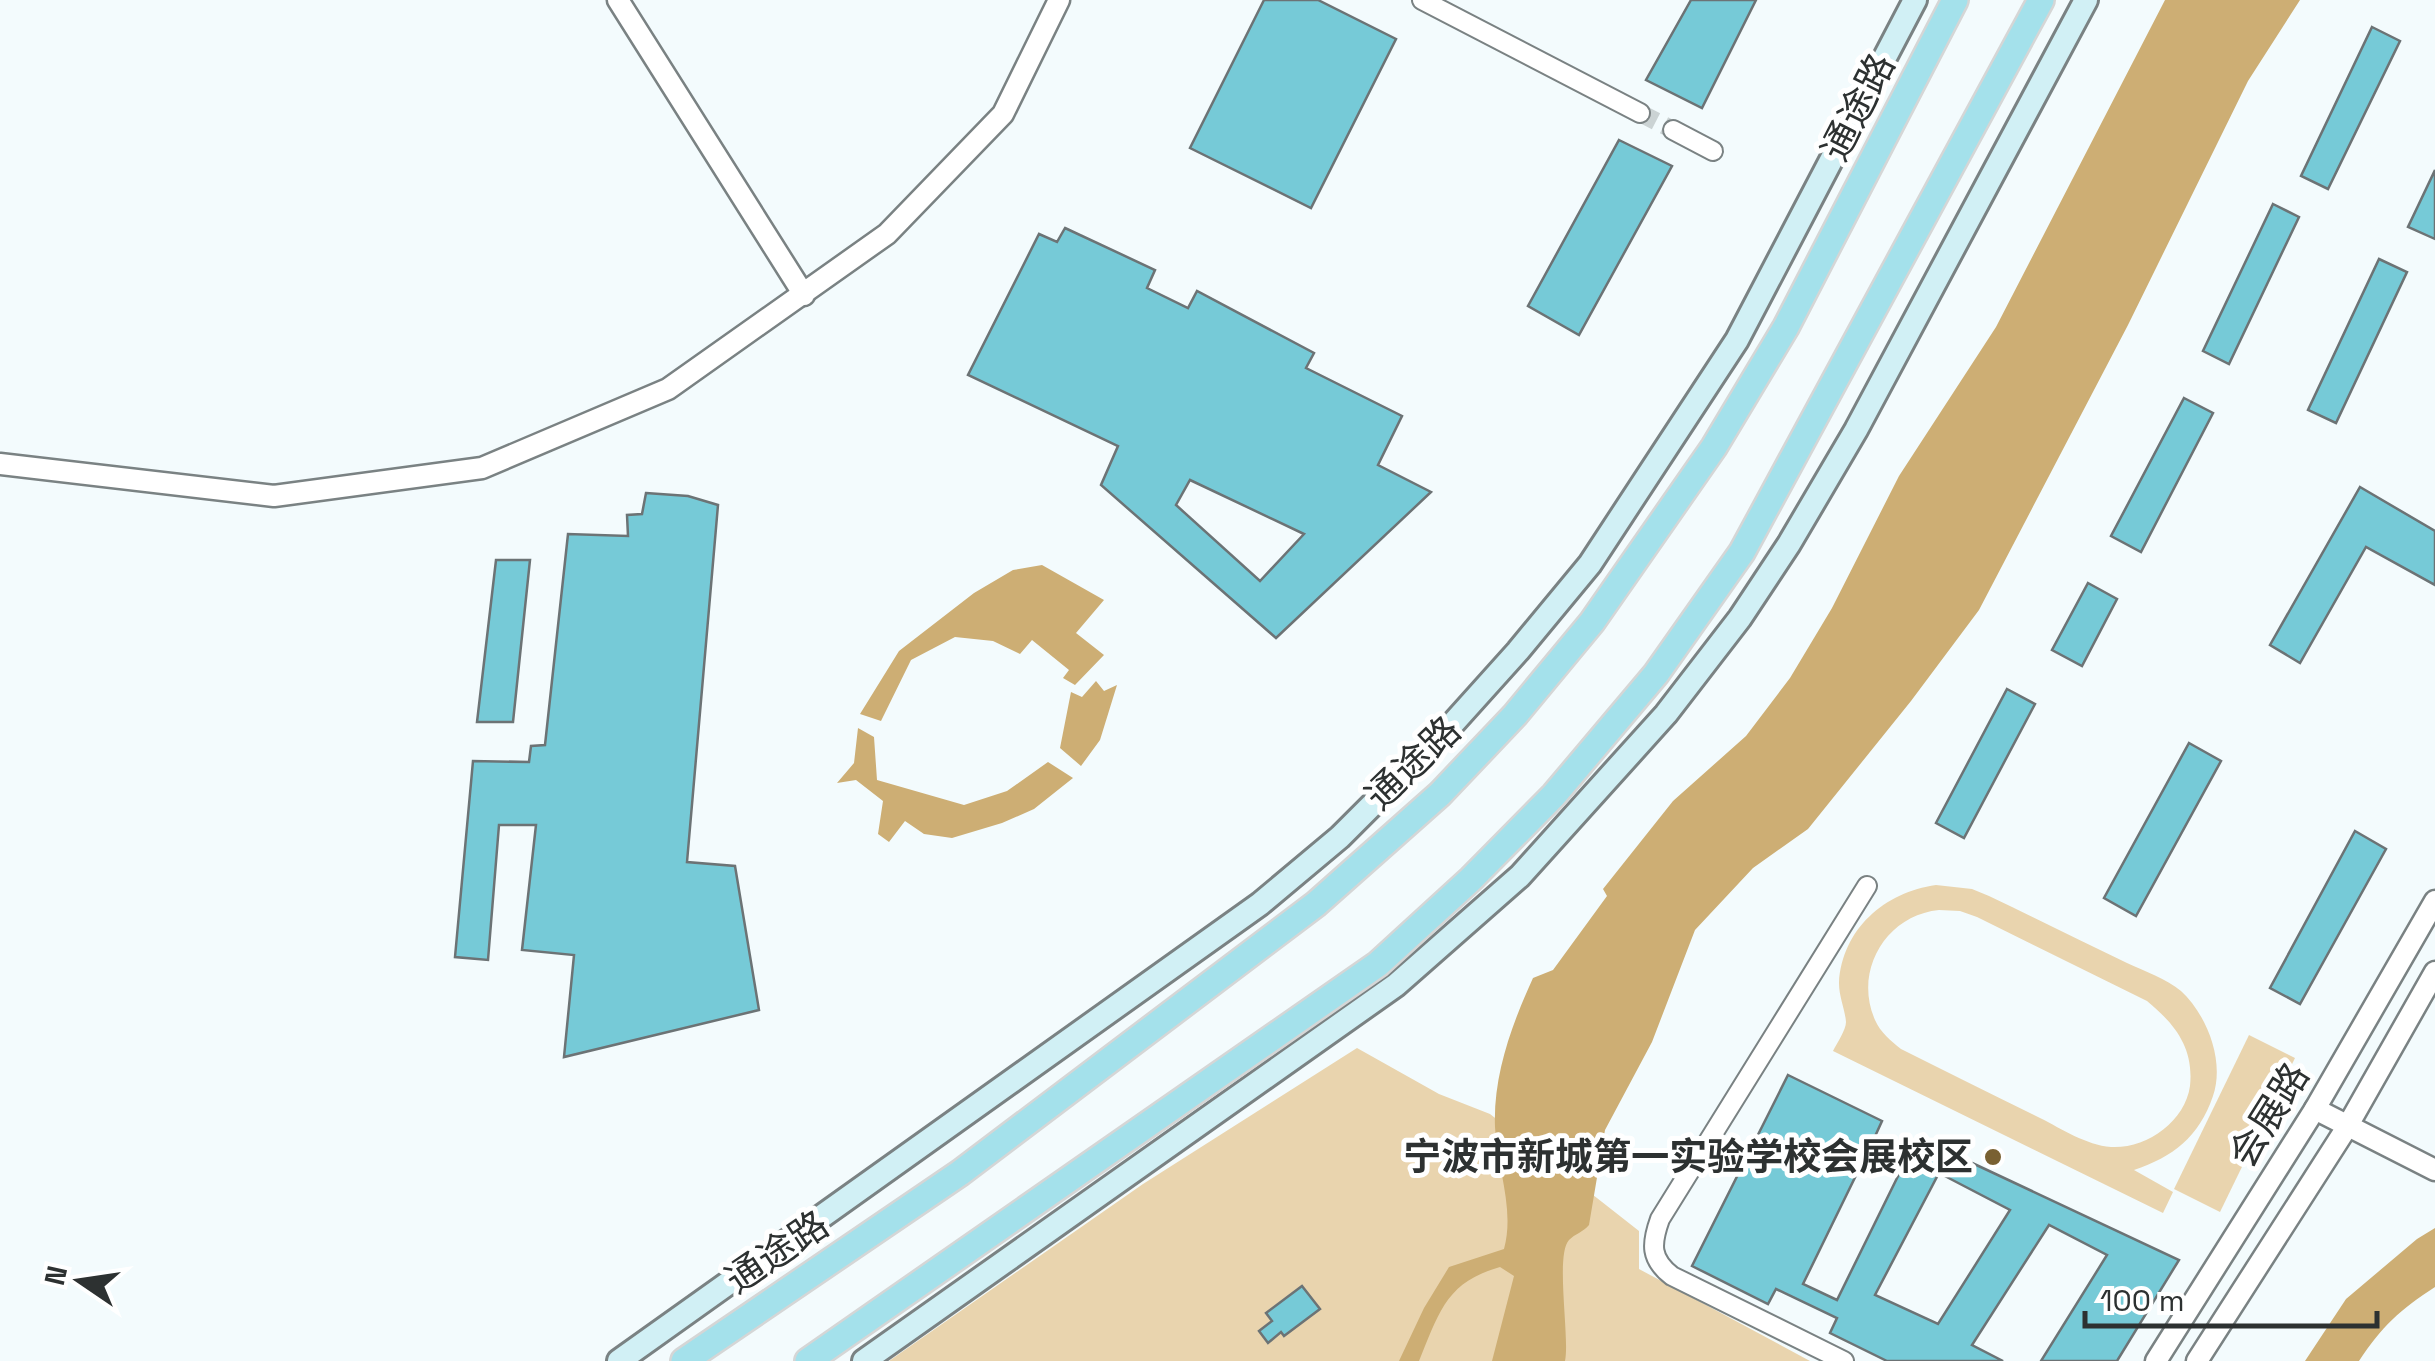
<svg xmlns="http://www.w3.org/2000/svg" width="2435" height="1361" font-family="'Space Grotesk','Noto Sans SC',sans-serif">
<rect width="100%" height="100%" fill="#f3fbfd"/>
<!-- green -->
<g fill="#e9d4ae" fill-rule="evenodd">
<path d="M1936 885 1972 889 1989 896C2035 918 2081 941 2127 963 2144 971 2167 979 2181 991 2207 1015 2225 1061 2213 1096 2199 1137 2173 1157 2134 1170L2173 1192 2163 1213 1833 1051C1837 1043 1846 1030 1846 1022 1845 1009 1839 997 1839 983 1842 929 1885 892 1936 885ZM1939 910 1960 911 1977 917 2147 1001C2175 1024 2194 1048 2190 1086 2185 1122 2146 1149 2111 1147 2086 1145 2062 1129 2040 1118 1993 1095 1947 1072 1901 1049 1891 1041 1880 1032 1875 1020 1853 970 1887 915 1939 910Z"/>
<polygon points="2249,1035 2295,1058 2220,1212 2174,1189"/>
<polygon points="1357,1048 1439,1094 1490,1114 1639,1231 1639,1269 1810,1361 889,1361 1143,1184"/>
</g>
<!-- water -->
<g fill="#cdae74">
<path d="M2165 0H2300L2248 81 2128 325 1979 610 1911 701 1808 829 1753 868 1695 930 1652 1042 1605 1130 1589 1225C1583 1232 1575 1234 1569 1240 1555 1255 1570 1338 1565 1361H1492L1514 1276 1500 1267C1446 1282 1439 1313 1419 1361H1399L1424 1308 1449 1267 1504 1249C1515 1209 1497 1168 1495 1127 1493 1075 1512 1024 1533 978L1553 970 1607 896 1603 889 1673 801 1746 736 1790 678 1832 608 1899 476 1996 327Z"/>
<polygon points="1042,565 1104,600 1076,633 1104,655 1075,685 1063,678 1069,670 1032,640 1020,654 993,641 955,637 911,660 881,721 860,714 899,651 974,593 1013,570"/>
<polygon points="1096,681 1104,691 1117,685 1100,740 1081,766 1060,748 1071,692 1082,697"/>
<polygon points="858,728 874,737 877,780 964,805 1007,791 1048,762 1073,778 1034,809 1002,823 952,838 924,834 905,821 889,842 878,834 883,801 856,780 837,783 854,763"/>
<path d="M2435 1228V1287C2400 1310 2382 1326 2359 1361H2305L2346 1299 2417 1239Z"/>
</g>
<!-- building -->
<g fill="#76cad7" stroke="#6c7375" stroke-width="2.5" fill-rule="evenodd">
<polygon points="1264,0 1318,0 1396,39 1311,208 1190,148"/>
<polygon points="1691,0 1756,0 1702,108 1646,80"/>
<polygon points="2372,27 2400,41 2328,189 2301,176"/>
<polygon points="1619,140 1672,166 1579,335 1528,306"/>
<polygon points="2435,170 2435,239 2408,227"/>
<polygon points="2273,204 2299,217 2229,364 2203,351"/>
<path d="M1065 228 1155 270 1147 288 1188 308 1197 291 1314 353 1306 368 1402 416 1378 465 1431 492 1276 638 1101 485 1118 446 968 375 1039 234 1057 242ZM1190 480 1304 534 1260 581 1176 505Z"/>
<polygon points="2379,259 2407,272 2336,423 2308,410"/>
<polygon points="2184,398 2213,413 2141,552 2111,536"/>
<polygon points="2360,487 2435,531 2435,585 2366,547 2300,663 2270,645"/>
<polygon points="646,493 688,496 718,505 687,862 735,866 759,1010 564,1057 574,955 522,950 536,825 499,825 488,960 455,957 473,761 529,762 531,746 545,745 568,534 628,536 627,515 642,514"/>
<polygon points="496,560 530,560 513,722 477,722"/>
<polygon points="2088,583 2117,599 2082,666 2052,650"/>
<polygon points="2007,689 2035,704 1964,838 1936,823"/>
<polygon points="2189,743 2221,761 2136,916 2104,898"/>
<polygon points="2355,831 2386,849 2300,1004 2270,988"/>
<path d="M1788 1075 1882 1121 1872 1143 1910 1161 1921 1139 2179 1260 2117 1361H2041L2107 1255 2049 1225 1972 1345 2003 1361H1887L1830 1333 1837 1318 1776 1289 1768 1304 1692 1266ZM1865 1157 1899 1174 1837 1300 1803 1284ZM1939 1173 2010 1210 1938 1324 1875 1295Z"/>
<polygon points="1302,1286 1320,1309 1284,1336 1281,1332 1268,1343 1259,1331 1272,1321 1266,1313"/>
</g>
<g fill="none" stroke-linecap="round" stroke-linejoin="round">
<!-- minor-tunnel -->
<polyline stroke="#cbd3d4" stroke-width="18" stroke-dasharray="18 9" stroke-linecap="butt" points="1640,113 1673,130"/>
<!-- minor casing -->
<g stroke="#7a8283" stroke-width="22">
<g id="minor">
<polyline points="1422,0 1640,113"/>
<polyline points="1673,130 1713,151"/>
<path d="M1844 1361 1672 1276C1650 1259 1651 1244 1660 1219L1867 886"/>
</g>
</g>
<!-- tertiary casing -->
<g stroke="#7a8283" stroke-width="25">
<g id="tertiary">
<polyline points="618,0 804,295"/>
<polyline points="0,464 274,496 482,468 668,389 887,234 1003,114 1059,0"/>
<polyline points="2315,1109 2435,1170"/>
<polyline points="2156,1361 2315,1109 2435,901"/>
<polyline points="2197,1361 2347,1127 2435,972"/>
</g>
</g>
<!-- secondary casing -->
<g stroke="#7a8283" stroke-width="28">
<g id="secondary">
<polyline points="619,1361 1260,904 1340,837 1447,730 1518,651 1590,564 1737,340 1915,0"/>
<polyline points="864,1361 1396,985 1520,876 1666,714 1740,618 1789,544 1856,430 2086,0"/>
</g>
</g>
<!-- primary casing -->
<g stroke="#d5d6d6" stroke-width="30">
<g id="primary">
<polyline points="684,1361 960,1173 1316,904 1440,794 1515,715 1592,622 1714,447 1786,327 1955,0"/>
<polyline points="808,1361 1378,964 1471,879 1554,795 1656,674 1742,552 2041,0"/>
</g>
</g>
<!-- minor -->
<use href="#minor" stroke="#fff" stroke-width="18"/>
<!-- tertiary -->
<use href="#tertiary" stroke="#fff" stroke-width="20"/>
<!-- secondary -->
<use href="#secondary" stroke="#d1f0f5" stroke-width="22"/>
<!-- primary -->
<use href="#primary" stroke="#a4e1eb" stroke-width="25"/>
</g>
<!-- markers -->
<circle fill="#796132" stroke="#fff" stroke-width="4" cx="1993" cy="1157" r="10"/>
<g text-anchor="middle" stroke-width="10" stroke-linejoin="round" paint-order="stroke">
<!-- street labels -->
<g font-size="38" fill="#2d3131" stroke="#fff">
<text transform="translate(1858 107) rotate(-63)" y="13">通途路</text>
<text transform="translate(1413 763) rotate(-44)" y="13">通途路</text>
<text transform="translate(2269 1115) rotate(-58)" y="13">会展路</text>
<text transform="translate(777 1252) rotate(-34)" y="13">通途路</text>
</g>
<!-- poi labels -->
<g font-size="38" font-weight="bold" fill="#2d3131" stroke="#fff" text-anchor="end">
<text x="1973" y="1170">宁波市新城第一实验学校会展校区</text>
</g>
</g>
<!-- north arrow -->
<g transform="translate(80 1281) rotate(283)" stroke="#ffffff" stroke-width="8" paint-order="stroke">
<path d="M0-8L18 38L0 25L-18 38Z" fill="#2d3131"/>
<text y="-15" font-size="28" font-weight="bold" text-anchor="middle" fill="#2d3131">N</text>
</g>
<!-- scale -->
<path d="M2085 1311v15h292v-15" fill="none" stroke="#2d3131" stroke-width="5"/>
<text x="2100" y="1311" font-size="30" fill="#2d3131" stroke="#ffffff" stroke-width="8" paint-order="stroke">100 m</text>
</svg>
